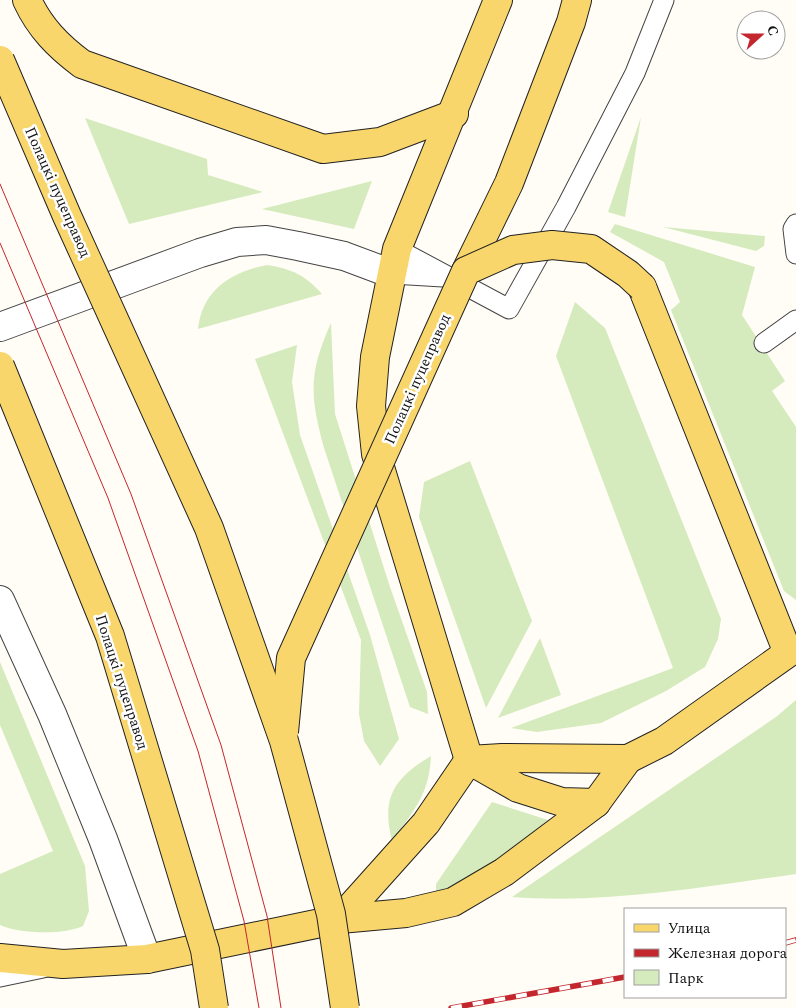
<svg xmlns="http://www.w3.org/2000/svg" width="796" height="1008" font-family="Spectral,serif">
<rect width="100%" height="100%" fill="#fffdf5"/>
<!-- green -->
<g fill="#d5ebbd">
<polygon points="641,117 625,217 608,212"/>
<polygon points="85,118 207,159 208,175 263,192 129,224"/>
<polygon points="372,181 354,229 262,209"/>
<polygon points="615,224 755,267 742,315 785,381 772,391 796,427 796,600 784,591 671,310 680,302 664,262 610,232"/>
<polygon points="663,227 765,236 764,246 756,251"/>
<path d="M267 265C292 269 305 275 322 294L198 329C202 291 230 272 267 265Z"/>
<polygon points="575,302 605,328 721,619 718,639 705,667 666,691 601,723 537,732 511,728 673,668 556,356"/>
<path d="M331 323 335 414 390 587 427 692 428 714 410 707 324 448C310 396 308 374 331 323Z"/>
<polygon points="297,345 292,382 300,435 370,635 399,739 380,766 364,741 359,714 361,640 255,359"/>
<polygon points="470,461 532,621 486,708 419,517 424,482"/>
<polygon points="540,638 561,695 498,718"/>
<path d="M0 662 85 866 89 911 83 926C64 935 20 934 0 925V874L53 851 0 725Z"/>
<path d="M796 700V874C702 887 608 904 512 897L776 717Z"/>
<path d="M431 756C429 795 414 810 392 841 381 798 394 778 431 756Z"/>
<polygon points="492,802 548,820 518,846 451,892 436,894 436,884"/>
</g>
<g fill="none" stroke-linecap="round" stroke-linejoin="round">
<!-- lane casing -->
<g stroke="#444" stroke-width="21">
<g id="lane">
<polyline points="796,224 793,229 796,254"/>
<polyline points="397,249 509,309 566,207 635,73 664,0"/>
<polyline points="392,274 443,277"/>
<polyline points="764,343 796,320"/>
<polyline points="0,977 43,968"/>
</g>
</g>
<!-- street casing -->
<g stroke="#444" stroke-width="30">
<g id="street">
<polyline points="0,327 200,253 237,242 266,240 298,246 344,256 392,274"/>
<polyline points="0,600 52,714 103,839 147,959"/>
</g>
</g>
<!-- primary casing -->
<g stroke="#222" stroke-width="30">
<g id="primary">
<path d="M27 0C40 28 58 46 82 64L323 149 380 142 454 114"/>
<polyline points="498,0 397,249 375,357 371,406 376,454 469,760 518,788 562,802 596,803"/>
<polyline points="466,271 509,183 571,22 577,0"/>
<polyline points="469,760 502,758 628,759 664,741 788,653 642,287"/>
<polyline points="340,919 426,823 469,760"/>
<polyline points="0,958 63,964 147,959 340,919 406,913 453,902 504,872 596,803 628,759"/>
</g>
</g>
<!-- lane -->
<use href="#lane" stroke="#fff" stroke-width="19"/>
<!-- street -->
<use href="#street" stroke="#fff" stroke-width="28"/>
<!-- primary -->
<use href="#primary" stroke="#f9d66b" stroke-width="28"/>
<!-- tram -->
<g stroke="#c4262e" stroke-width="1">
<polyline points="0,184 131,494 221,745 267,916 281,1008"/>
<polyline points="0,243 108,498 198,751 244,921 259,1008"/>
</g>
<!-- rail casing -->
<g stroke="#c4262e" stroke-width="5.5">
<g id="rail">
<polyline points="785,943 796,940"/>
<polyline points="451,1008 625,977"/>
</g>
</g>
<!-- rail -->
<use href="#rail" stroke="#fff" stroke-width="4" stroke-dasharray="11" stroke-linecap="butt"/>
<!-- primary-bridge casing -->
<g stroke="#222" stroke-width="30" stroke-linecap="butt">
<g id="primary-bridge">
<polyline points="0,60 67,216 209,528 284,741 331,914 345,1008"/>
<polyline points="0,366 110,636 205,950 214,1008"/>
<polyline points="284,732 291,658 466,271 513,250 552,245 591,249 628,274 642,287"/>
</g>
</g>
<!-- primary-bridge -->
<use href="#primary-bridge" stroke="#f9d66b" stroke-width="28"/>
</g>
<g text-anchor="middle" stroke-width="5" stroke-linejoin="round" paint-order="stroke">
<!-- street labels -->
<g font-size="15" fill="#111" stroke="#fff">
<text transform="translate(58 192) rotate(66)" y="5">Полацкі пуцеправод</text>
<text transform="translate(417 379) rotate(-66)" y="5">Полацкі пуцеправод</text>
<text transform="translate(122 682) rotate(72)" y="5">Полацкі пуцеправод</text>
</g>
</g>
<!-- legend -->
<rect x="624" y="908" width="162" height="90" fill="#ffffff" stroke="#a0a0a0"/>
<rect x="634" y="924" width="25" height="8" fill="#f9d66b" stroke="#a0a0a0"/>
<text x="668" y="933" font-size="15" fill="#111111">Улица</text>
<rect x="634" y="949" width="25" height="8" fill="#c4262e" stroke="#a0a0a0"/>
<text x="668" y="958" font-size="15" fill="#111111">Железная дорога</text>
<rect x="634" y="970" width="25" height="15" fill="#d5ebbd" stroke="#a0a0a0"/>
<text x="668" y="983" font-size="15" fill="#111111">Парк</text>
<!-- north arrow -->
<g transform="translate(761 35) rotate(69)"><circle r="24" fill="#ffffff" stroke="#a0a0a0"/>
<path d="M0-4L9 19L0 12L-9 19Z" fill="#c4262e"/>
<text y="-8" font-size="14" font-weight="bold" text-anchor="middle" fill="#111111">С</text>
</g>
</svg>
